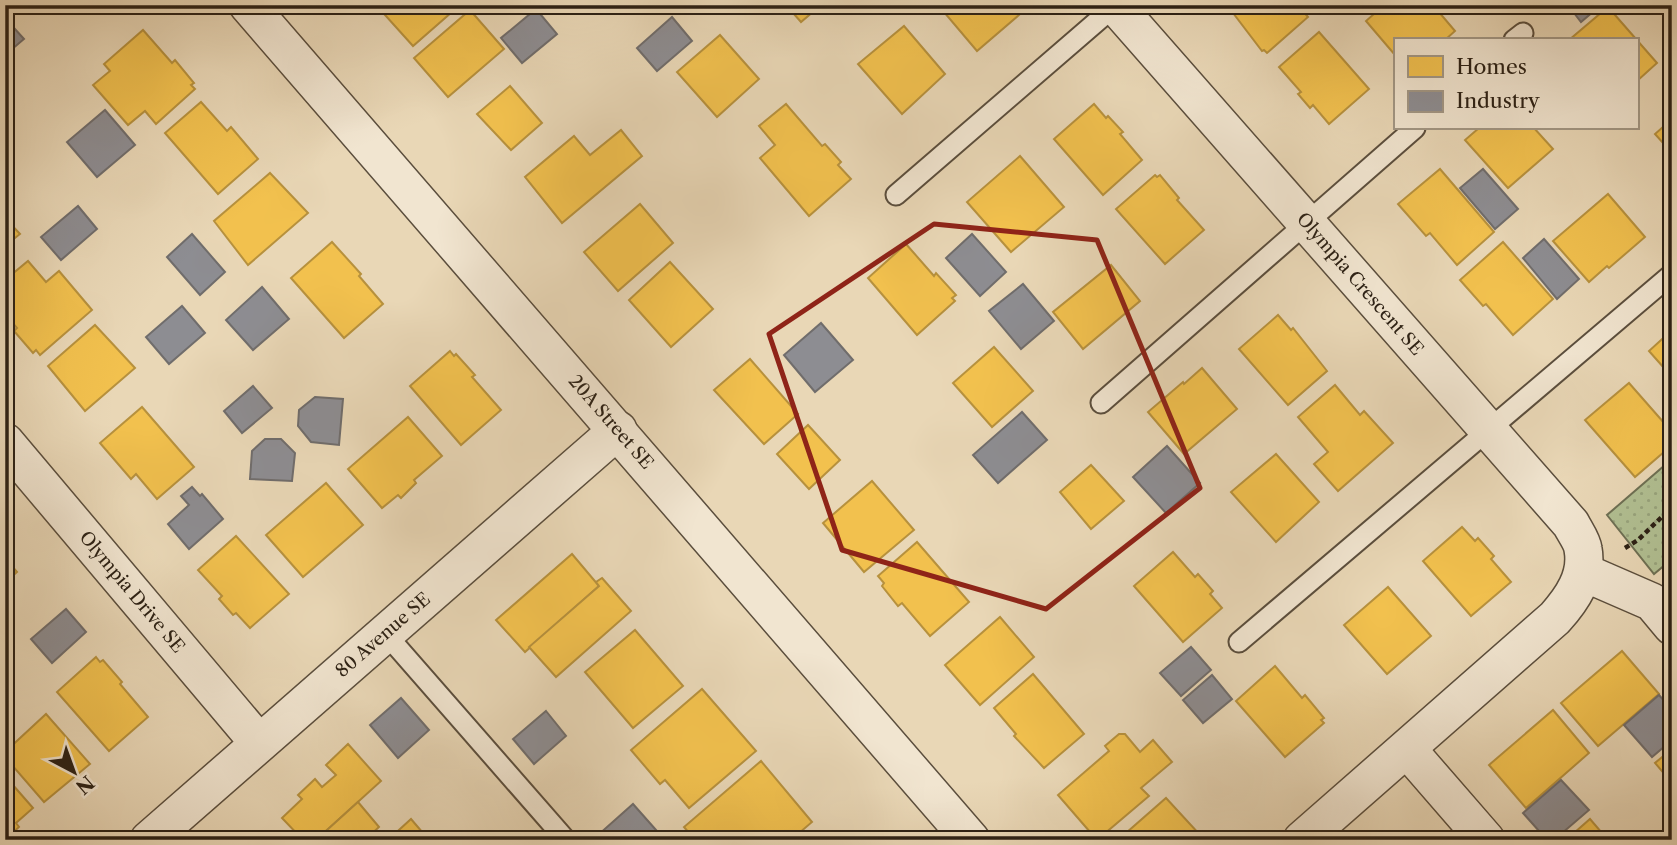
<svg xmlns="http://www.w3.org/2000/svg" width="1677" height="845" font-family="'Libre Caslon Text',serif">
<defs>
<pattern id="park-dots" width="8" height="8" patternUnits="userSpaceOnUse" patternTransform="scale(1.75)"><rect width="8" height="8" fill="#b1bf92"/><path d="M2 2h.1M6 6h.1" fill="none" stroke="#98a47d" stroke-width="1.8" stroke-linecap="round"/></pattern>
</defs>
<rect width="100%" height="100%" fill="#e9d7b6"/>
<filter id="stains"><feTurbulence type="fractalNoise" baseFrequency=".00286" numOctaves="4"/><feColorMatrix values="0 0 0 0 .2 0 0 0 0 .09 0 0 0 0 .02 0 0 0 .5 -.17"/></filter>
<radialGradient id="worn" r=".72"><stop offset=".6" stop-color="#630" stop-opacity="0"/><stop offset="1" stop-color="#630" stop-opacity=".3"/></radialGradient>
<!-- park -->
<polygon fill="url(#park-dots)" stroke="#6e7054" stroke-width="2" points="1672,459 1672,559 1654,574 1607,515"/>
<!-- homes -->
<g fill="#f2c14e" stroke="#b7913d" stroke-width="2">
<polygon points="376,5 460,5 413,46"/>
<polygon points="786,5 821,5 801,22"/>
<polygon points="938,5 1010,5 1019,15 977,51"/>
<polygon points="1227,5 1298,5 1308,17 1267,53 1264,50 1262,51"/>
<polygon points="1384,5 1433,5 1455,31 1445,40 1395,40 1395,55 1366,21"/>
<polygon points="1608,7 1657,63 1637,81 1637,40 1569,40"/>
<polygon points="470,10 504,49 448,97 414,58"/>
<polygon points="904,26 945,74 902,114 858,64"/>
<polygon points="143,30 172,63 175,60 194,83 191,85 195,89 156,124 145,111 128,125 93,85 110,71 104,64"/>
<polygon points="1319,32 1369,89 1329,124 1313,105 1310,108 1298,94 1301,92 1279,67"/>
<polygon points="720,35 759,79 717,117 677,72"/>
<polygon points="510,86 542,123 511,150 477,114"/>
<polygon points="201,102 227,131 231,127 258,159 218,194 165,133"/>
<polygon points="786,104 822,146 825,144 841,162 838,165 851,179 809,216 760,158 775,145 759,126"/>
<polygon points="1094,104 1106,118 1108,116 1123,132 1120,134 1142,160 1103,195 1054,139"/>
<polygon points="1672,119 1672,153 1655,134"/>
<polygon points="1479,128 1534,128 1553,149 1508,188 1465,140"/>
<polygon points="621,130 642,156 562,223 525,177 574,136 590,155"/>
<polygon points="1020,156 1064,207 1011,252 967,202"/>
<polygon points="1440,169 1494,232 1457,265 1430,233 1426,236 1398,204"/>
<polygon points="270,173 308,213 248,265 214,221"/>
<polygon points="1155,175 1157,177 1160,175 1179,198 1177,200 1204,230 1165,264 1116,209"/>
<polygon points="1608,194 1645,237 1609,268 1607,266 1589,282 1553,241"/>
<polygon points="640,204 673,243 618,291 584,252"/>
<polygon points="5,218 20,234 5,246"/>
<polygon points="332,242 361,274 359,276 383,304 344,338 291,278"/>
<polygon points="1503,242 1553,299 1513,335 1486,304 1483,306 1460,280"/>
<polygon points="906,244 934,276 936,273 956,295 952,298 955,301 917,335 868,278"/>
<polygon points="28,261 46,282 59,271 92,310 40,355 36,350 33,353 14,331 17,328 5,314 5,280"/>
<polygon points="670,262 713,309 671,347 629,300"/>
<polygon points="1111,265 1140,301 1083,349 1053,312"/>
<polygon points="1278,315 1291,330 1293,328 1327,371 1288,405 1239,349"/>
<polygon points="95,325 135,368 85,411 48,366"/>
<polygon points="1672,330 1672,377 1649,351"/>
<polygon points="994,347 1033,391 992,427 953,383"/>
<polygon points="450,351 454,356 456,354 475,375 472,377 501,410 461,445 410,386"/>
<polygon points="750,359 798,414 764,444 714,390"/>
<polygon points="1202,368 1237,409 1184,454 1148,412 1183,382 1184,384"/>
<polygon points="1629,383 1672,432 1672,445 1635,477 1585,420"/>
<polygon points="1335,385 1360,415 1364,411 1393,443 1338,491 1314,464 1328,452 1298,417"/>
<polygon points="142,407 194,467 157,499 136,474 131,479 100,443"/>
<polygon points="408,417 442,456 414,480 416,483 401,498 398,495 382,508 348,469"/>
<polygon points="808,425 840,460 809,489 777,454"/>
<polygon points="1276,454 1319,502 1276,542 1231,492"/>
<polygon points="1091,465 1124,501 1091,529 1060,492"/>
<polygon points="872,481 914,530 864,572 823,523"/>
<polygon points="326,483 363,525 303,577 266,535"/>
<polygon points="1462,527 1475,541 1478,538 1494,556 1491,559 1511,582 1471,616 1423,561"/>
<polygon points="236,536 289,594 250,628 236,613 233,615 219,599 222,596 198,570"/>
<polygon points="917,542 969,602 930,636 902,603 898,606 882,586 884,583 878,576"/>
<polygon points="1173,552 1195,577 1198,574 1213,591 1210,594 1222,608 1183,642 1134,586"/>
<polygon points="572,554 599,586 525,652 496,620"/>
<polygon points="5,558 17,572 5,583"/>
<polygon points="602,578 631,611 556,677 529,647 599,586 596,582"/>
<polygon points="1388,587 1431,636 1387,674 1344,625"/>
<polygon points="1000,617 1034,657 980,705 945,665"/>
<polygon points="635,630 683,686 633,728 585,672"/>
<polygon points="1622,651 1659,694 1598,746 1561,703"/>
<polygon points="96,657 100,662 103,660 122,682 120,684 148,717 109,751 57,692"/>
<polygon points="1275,666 1302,698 1305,695 1324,718 1321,720 1324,723 1285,757 1236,701"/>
<polygon points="1033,674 1084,734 1044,768 1014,736 1016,734 994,708"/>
<polygon points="702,689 756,751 689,808 665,780 660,784 631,750"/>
<polygon points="1553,710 1589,753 1526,808 1489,765"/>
<polygon points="46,714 90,764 44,802 5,757 5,752"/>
<polygon points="1119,734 1125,734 1140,752 1153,740 1172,762 1141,788 1149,796 1097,840 1058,795 1109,751 1105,746"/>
<polygon points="348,744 381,781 316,840 303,840 282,818 302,799 298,795 315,779 322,787 336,775 326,765"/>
<polygon points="1672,749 1672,783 1655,763"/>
<polygon points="761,761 812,822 791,840 742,840 740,838 738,840 695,840 684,827"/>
<polygon points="5,776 33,808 16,823 19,827 5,840"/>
<polygon points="1166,798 1201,836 1197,840 1118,840"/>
<polygon points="358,802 379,827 365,840 316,840"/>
<polygon points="411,819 429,840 388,840"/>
<polygon points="1590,819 1608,840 1566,840"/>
<polygon points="1409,832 1416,840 1400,840"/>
</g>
<!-- industry -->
<g fill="#8d8d92" stroke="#706d6c" stroke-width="2">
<polygon points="1568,5 1601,5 1581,22"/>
<polygon points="536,9 557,34 522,63 501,38"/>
<polygon points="672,17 692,41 657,71 637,48"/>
<polygon points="5,18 24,39 5,55"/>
<polygon points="105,110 135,145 97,177 67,142"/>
<polygon points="1483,169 1518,209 1495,229 1460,188"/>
<polygon points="78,206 97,229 61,260 41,237"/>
<polygon points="192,234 225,272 200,295 167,257"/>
<polygon points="972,234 1006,272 980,296 946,258"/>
<polygon points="1544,239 1579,279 1557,299 1523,258"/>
<polygon points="1023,284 1054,321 1021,349 989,311"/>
<polygon points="262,287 289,319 253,350 226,320"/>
<polygon points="182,306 205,333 169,364 146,337"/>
<polygon points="821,323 853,360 815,392 784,355"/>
<polygon points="253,386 272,408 242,433 224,411"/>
<polygon points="315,397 343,399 339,445 311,442 298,426 299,410"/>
<polygon points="1022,412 1047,440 998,483 973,455"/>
<polygon points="265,439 281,439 295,453 292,481 250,479 252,451"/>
<polygon points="1167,446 1200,483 1166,513 1133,477"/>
<polygon points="192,487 200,496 202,494 223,519 189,549 168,524 189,505 181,496"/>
<polygon points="66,609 86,632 52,663 31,639"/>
<polygon points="1191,647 1211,670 1181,696 1160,673"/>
<polygon points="1212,675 1232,699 1203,723 1183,700"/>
<polygon points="1659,695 1672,710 1672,740 1652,757 1624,725"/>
<polygon points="401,698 429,730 398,758 370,725"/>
<polygon points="546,711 566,736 534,764 513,739"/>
<polygon points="1561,780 1589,810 1554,840 1547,840 1523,813"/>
<polygon points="633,804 656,830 644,840 602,840 598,835"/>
</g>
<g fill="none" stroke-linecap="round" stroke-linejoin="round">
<!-- service casing -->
<g stroke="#5b4e3d" stroke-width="23">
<g id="service">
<polyline points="1514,40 1523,33"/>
<polyline points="896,195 1116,5"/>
<polyline points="1101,403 1415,128"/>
<polyline points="385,633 566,840"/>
<polyline points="1239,642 1672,274"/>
</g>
</g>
<!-- minor casing -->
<g stroke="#5b4e3d" stroke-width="40">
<g id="minor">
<polyline points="248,5 971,840"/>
<path d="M1115 5 1571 524C1575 532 1582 541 1583 549 1588 576 1572 599 1555 618L1302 840"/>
<polyline points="5,442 259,743"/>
<polyline points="1583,572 1652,602 1672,626"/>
<polyline points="1407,749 1486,840"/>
<polyline points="149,840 618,430"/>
</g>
</g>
<!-- path -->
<polyline stroke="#2c2115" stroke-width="4.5" stroke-dasharray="5 3.5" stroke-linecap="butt" points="1625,548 1638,540 1672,507"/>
<!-- service -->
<use href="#service" stroke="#f1e5d0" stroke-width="19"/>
<!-- minor -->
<use href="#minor" stroke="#f1e5d0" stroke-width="37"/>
</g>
<!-- marked area -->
<path fill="none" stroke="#8f2418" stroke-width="5" stroke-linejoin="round" d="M934 224 1097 240 1200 488 1046 609 842 550 769 334Z"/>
<g text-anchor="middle" stroke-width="7" stroke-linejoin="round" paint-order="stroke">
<!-- street labels -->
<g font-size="18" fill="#2c2115" stroke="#f1e5d0">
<text transform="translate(1360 284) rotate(49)" y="6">Olympia Crescent SE</text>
<text transform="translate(611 422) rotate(49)" y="6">20A Street SE</text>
<text transform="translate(132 592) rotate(50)" y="6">Olympia Drive SE</text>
<text transform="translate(383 635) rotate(-41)" y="6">80 Avenue SE</text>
</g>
</g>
<!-- margin -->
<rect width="1677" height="845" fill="none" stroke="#e9d7b6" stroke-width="28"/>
<rect x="7" y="7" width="1663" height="831" fill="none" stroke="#2c2115" stroke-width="3.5"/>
<rect x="14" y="14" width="1649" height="817" fill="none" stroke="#2c2115" stroke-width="2"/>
<!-- legend -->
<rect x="1394" y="38" width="245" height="91" fill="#f1e5d0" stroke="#a29785" stroke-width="2"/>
<rect x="1408" y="56" width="35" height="21" fill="#f2c14e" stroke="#a29785" stroke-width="2"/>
<text x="1456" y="74" font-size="21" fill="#2c2115">Homes</text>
<rect x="1408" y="91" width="35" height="21" fill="#8d8d92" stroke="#a29785" stroke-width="2"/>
<text x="1456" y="108" font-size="21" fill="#2c2115">Industry</text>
<!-- north arrow -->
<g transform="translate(74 772) rotate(139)" stroke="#f1e5d0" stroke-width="5" paint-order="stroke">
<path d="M0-5L12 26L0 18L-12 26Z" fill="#2c2115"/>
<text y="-10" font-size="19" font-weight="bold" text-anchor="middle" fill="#2c2115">N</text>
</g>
<rect width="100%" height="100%" filter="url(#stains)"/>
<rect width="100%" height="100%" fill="url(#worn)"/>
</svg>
